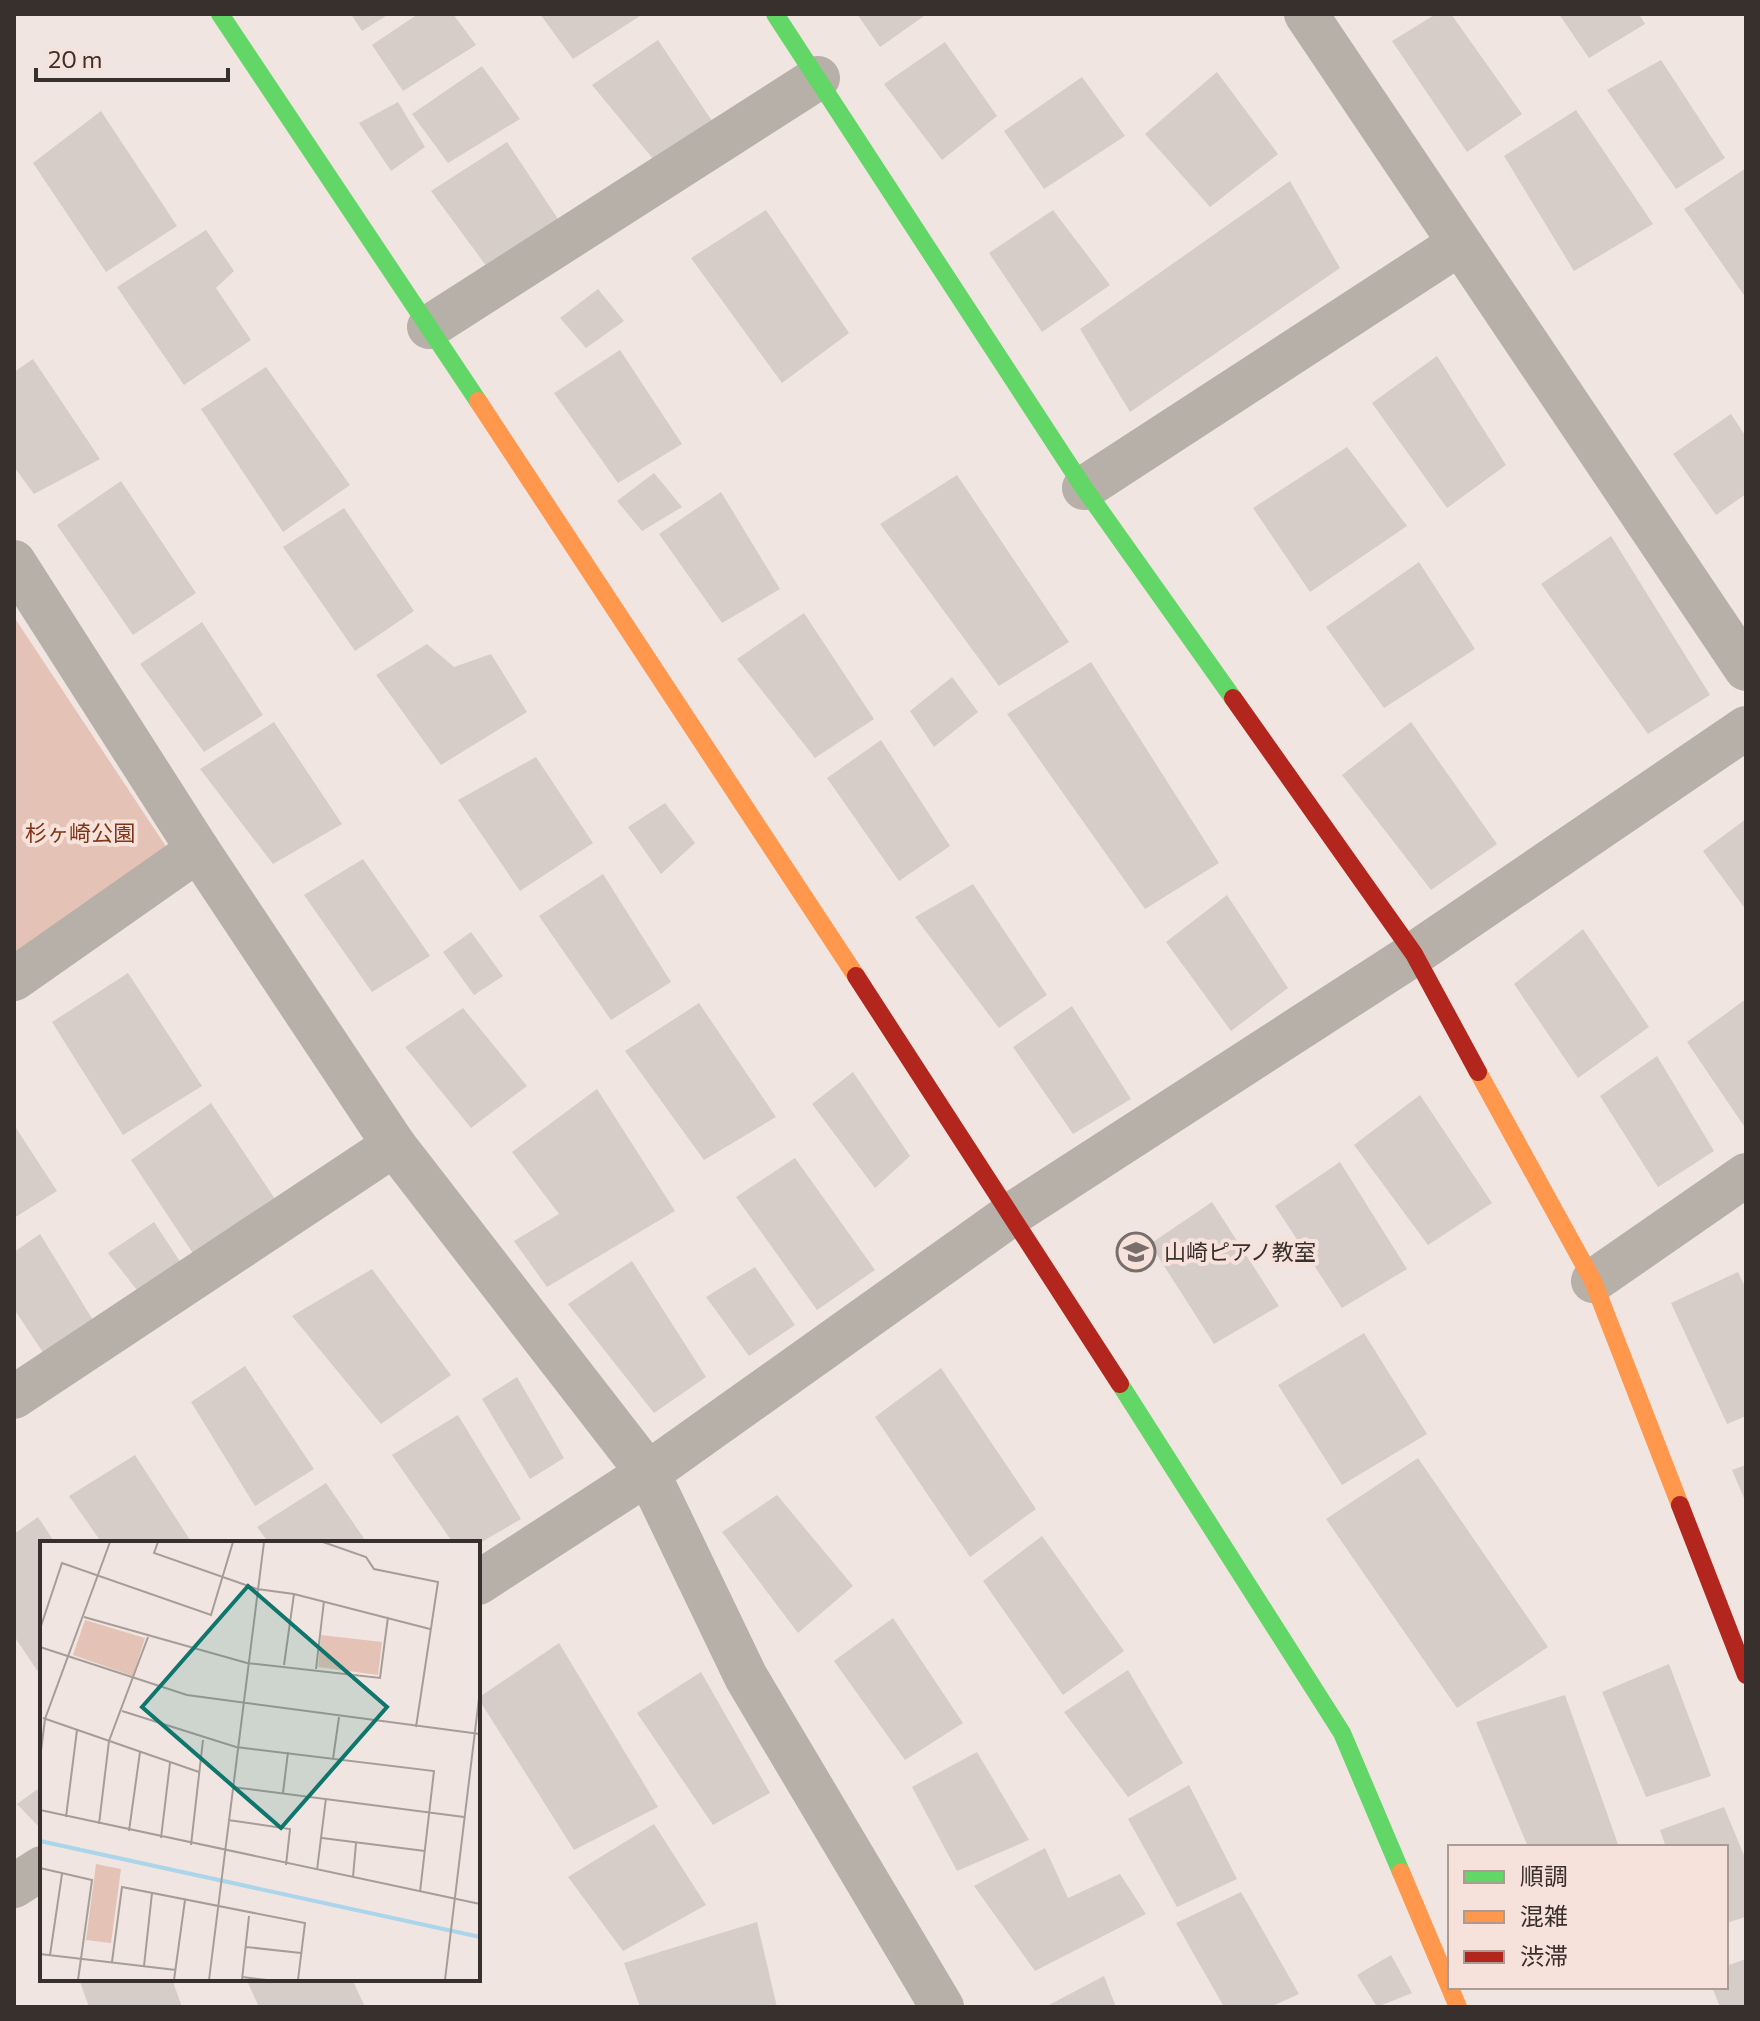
<svg xmlns="http://www.w3.org/2000/svg" width="1760" height="2021" font-family="Commissioner,'Noto Sans JP',sans-serif">
<rect width="100%" height="100%" fill="#f0e5e0"/>
<!-- green -->
<polygon fill="#e4c3b6" points="14,617 169,851 14,960"/>
<!-- building -->
<g fill="#d6cdc9">
<polygon points="351,14 389,14 362,31"/>
<polygon points="418,14 453,14 476,45 403,91 372,45"/>
<polygon points="540,14 643,14 573,59"/>
<polygon points="857,14 927,14 880,47"/>
<polygon points="1436,14 1451,14 1522,114 1467,152 1392,41"/>
<polygon points="1559,14 1639,14 1645,24 1589,58"/>
<polygon points="658,40 712,121 654,160 592,85"/>
<polygon points="945,42 997,116 942,160 884,84"/>
<polygon points="1661,60 1725,158 1676,189 1607,90"/>
<polygon points="482,66 520,119 448,163 412,114"/>
<polygon points="1217,72 1278,154 1210,207 1145,134"/>
<polygon points="1082,77 1125,136 1044,189 1004,131"/>
<polygon points="398,102 425,147 391,171 359,123"/>
<polygon points="1576,110 1653,224 1574,271 1504,156"/>
<polygon points="101,111 177,226 106,272 33,163"/>
<polygon points="507,142 558,219 487,267 431,191"/>
<polygon points="1746,168 1746,298 1684,209"/>
<polygon points="1290,181 1340,268 1130,412 1080,329"/>
<polygon points="766,210 849,333 782,383 691,258"/>
<polygon points="1053,210 1110,285 1042,332 989,253"/>
<polygon points="206,230 234,271 216,288 251,340 184,385 117,287"/>
<polygon points="598,289 624,321 586,348 560,318"/>
<polygon points="620,350 682,444 618,483 554,393"/>
<polygon points="1437,356 1506,465 1447,508 1372,403"/>
<polygon points="33,359 100,459 34,494 14,467 14,372"/>
<polygon points="266,367 350,485 283,532 201,409"/>
<polygon points="1731,414 1746,437 1746,494 1716,515 1673,454"/>
<polygon points="1347,447 1407,526 1310,592 1253,508"/>
<polygon points="654,473 682,507 642,531 617,501"/>
<polygon points="957,475 1069,642 999,686 880,524"/>
<polygon points="121,481 196,593 133,635 57,525"/>
<polygon points="721,492 780,589 722,623 659,534"/>
<polygon points="344,508 414,611 355,651 283,547"/>
<polygon points="1611,536 1710,695 1648,734 1541,584"/>
<polygon points="1419,562 1475,649 1384,708 1326,627"/>
<polygon points="804,613 874,719 815,758 737,659"/>
<polygon points="202,622 263,715 204,752 140,664"/>
<polygon points="427,644 454,667 491,654 527,712 441,765 376,675"/>
<polygon points="1091,662 1219,863 1145,909 1007,714"/>
<polygon points="952,677 978,712 934,747 910,711"/>
<polygon points="274,722 342,824 273,864 200,769"/>
<polygon points="1411,722 1497,844 1431,890 1342,775"/>
<polygon points="881,740 950,846 899,881 827,778"/>
<polygon points="536,757 593,843 520,891 458,800"/>
<polygon points="665,803 695,843 661,874 628,827"/>
<polygon points="1746,819 1746,910 1703,851"/>
<polygon points="363,859 430,956 372,992 304,895"/>
<polygon points="603,874 671,982 611,1020 539,916"/>
<polygon points="973,884 1047,995 999,1028 915,917"/>
<polygon points="1227,895 1288,988 1231,1031 1166,942"/>
<polygon points="1583,929 1649,1027 1578,1078 1514,984"/>
<polygon points="471,932 503,976 474,995 443,952"/>
<polygon points="128,973 202,1086 123,1135 52,1022"/>
<polygon points="1746,999 1746,1129 1687,1042"/>
<polygon points="699,1003 776,1117 704,1160 625,1051"/>
<polygon points="1072,1006 1131,1099 1073,1134 1013,1047"/>
<polygon points="463,1008 527,1086 471,1128 405,1047"/>
<polygon points="1657,1056 1714,1151 1658,1187 1600,1096"/>
<polygon points="853,1072 910,1156 875,1188 812,1104"/>
<polygon points="597,1089 675,1211 547,1287 514,1241 559,1214 512,1152"/>
<polygon points="1420,1095 1492,1203 1428,1245 1354,1145"/>
<polygon points="211,1103 275,1199 194,1255 131,1160"/>
<polygon points="14,1125 57,1191 14,1218"/>
<polygon points="795,1158 875,1270 817,1310 736,1197"/>
<polygon points="1340,1162 1407,1269 1342,1308 1275,1206"/>
<polygon points="1212,1202 1279,1306 1214,1344 1150,1244"/>
<polygon points="154,1222 181,1263 140,1294 108,1253"/>
<polygon points="40,1234 96,1325 46,1357 14,1309 14,1252"/>
<polygon points="632,1261 706,1377 654,1413 568,1304"/>
<polygon points="755,1267 795,1325 749,1356 706,1297"/>
<polygon points="372,1269 451,1375 381,1424 292,1316"/>
<polygon points="1738,1272 1746,1289 1746,1416 1727,1424 1671,1303"/>
<polygon points="1364,1333 1427,1434 1342,1485 1278,1385"/>
<polygon points="245,1366 314,1469 255,1506 191,1402"/>
<polygon points="941,1368 1036,1509 970,1557 875,1417"/>
<polygon points="517,1377 564,1458 530,1479 482,1399"/>
<polygon points="458,1415 521,1519 478,1544 453,1543 392,1455"/>
<polygon points="135,1455 192,1543 102,1543 69,1496"/>
<polygon points="1418,1458 1548,1647 1457,1708 1326,1519"/>
<polygon points="1746,1465 1746,1503 1732,1470"/>
<polygon points="326,1483 367,1543 269,1543 257,1527"/>
<polygon points="777,1495 853,1586 798,1633 722,1532"/>
<polygon points="38,1517 55,1543 42,1543 42,1670 39,1673 14,1636 14,1534"/>
<polygon points="1042,1536 1124,1651 1063,1695 983,1581"/>
<polygon points="893,1618 963,1723 905,1760 834,1661"/>
<polygon points="559,1643 658,1807 574,1850 478,1698"/>
<polygon points="1669,1664 1711,1776 1646,1797 1602,1692"/>
<polygon points="1128,1670 1183,1763 1128,1797 1064,1712"/>
<polygon points="701,1672 770,1793 713,1825 637,1713"/>
<polygon points="1565,1695 1619,1847 1528,1847 1476,1722"/>
<polygon points="977,1752 1029,1840 957,1871 912,1787"/>
<polygon points="1189,1785 1237,1879 1177,1907 1128,1819"/>
<polygon points="42,1786 42,1830 17,1804"/>
<polygon points="1724,1807 1746,1860 1746,1917 1726,1923 1726,1847 1666,1847 1660,1830"/>
<polygon points="654,1824 706,1905 623,1951 568,1877"/>
<polygon points="1045,1848 1068,1898 1120,1874 1146,1914 1035,1971 974,1886"/>
<polygon points="1241,1892 1299,1994 1270,2007 1224,2007 1176,1923"/>
<polygon points="757,1922 777,2007 640,2007 624,1963"/>
<polygon points="1391,1955 1412,1993 1377,2007 1357,1975"/>
<polygon points="1746,1959 1746,2007 1720,2007 1712,1987 1726,1987 1726,1966"/>
<polygon points="1104,1976 1116,2007 1045,2007"/>
<polygon points="79,1979 172,1979 182,2007 89,2007"/>
<polygon points="246,1979 352,1979 365,2007 259,2007"/>
</g>
<g fill="none" stroke-linecap="round" stroke-linejoin="round">
<!-- street -->
<g stroke="#b6b0a9" stroke-width="44">
<polyline points="1306,14 1746,669"/>
<polyline points="429,327 818,78"/>
<polyline points="1084,488 1459,244"/>
<polyline points="14,562 198,850 394,1145 648,1473 746,1677 942,2007"/>
<polyline points="14,979 198,850"/>
<polyline points="1593,1281 1746,1175"/>
<polyline points="14,1397 394,1145"/>
<polyline points="478,1583 648,1473 1012,1214 1414,954 1746,728"/>
<polyline points="14,1886 42,1868"/>
</g>
<!-- fast -->
<g stroke="#63d668" stroke-width="18">
<polyline points="220,14 478,401"/>
<polyline points="775,14 1084,488 1233,698"/>
<polyline points="1120,1384 1342,1733 1401,1872"/>
</g>
<!-- slow -->
<g stroke="#ff974d" stroke-width="18">
<polyline points="478,401 856,976"/>
<polyline points="1478,1072 1593,1281 1680,1505"/>
<polyline points="1401,1872 1458,2007"/>
</g>
<!-- jam -->
<g stroke="#b3261e" stroke-width="18">
<polyline points="1233,698 1414,954 1478,1072"/>
<polyline points="856,976 1120,1384"/>
<polyline points="1680,1505 1746,1675"/>
</g>
</g>
<!-- icons -->
<defs>
<g id="school-ring" transform="scale(2)"><circle r="9.5" fill="#f6e2da" stroke="#786f6c" stroke-width="1.5"/><path d="M0-5L7-2L0 1L-7-2ZM-4 1L0 2.5L4 1V4Q0 6-4 4Z" fill="#786f6c"/></g>
</defs>
<g fill-rule="evenodd">
<use href="#school-ring" x="1136" y="1252"/>
</g>
<g text-anchor="middle" stroke-width="8" stroke-linejoin="round" paint-order="stroke">
<!-- park labels -->
<g font-size="22" fill="#7f3618" stroke="#f6e2da">
<text x="80" y="841">杉ヶ崎公園</text>
</g>
<!-- poi labels -->
<g font-size="22" fill="#38302d" stroke="#f6e2da" text-anchor="start">
<text x="1164" y="1260">山崎ピアノ教室</text>
</g>
</g>
<!-- overview -->
<g transform="translate(40 1541)">
<rect width="440" height="440" fill="#f0e5e0"/>
<path d="M45 79 105 97 93 135 33 114ZM281 94 342 101 338 134 278 126ZM56 323 81 328 71 402 46 399Z" fill="#e4c3b6"/>
<path fill="none" stroke="#abd5ea" stroke-width="4" d="M0 300 440 396"/>
<path fill="none" stroke="#a69d98" stroke-width="2" d="M118 1 114 12 217 48 254 53 390 88M283 1 326 16 334 28 398 41 376 186M44 76 207 122 340 137 348 76M0 88 22 22 171 74 193 1M0 106 147 154 440 193M244 124 254 53M276 128 284 60M82 170 196 206 394 230 380 351M3 177 159 231M0 218 5 178 70 1M293 218 299 176M192 246 424 276M243 252 248 211M0 269 440 363M26 276 37 189M188 279 250 288 246 324M59 283 69 200 108 96M89 290 100 211M121 297 130 222M282 297 385 310M151 304 163 199M0 327 52 339 38 439M277 329 286 257M313 336 316 302M206 406 261 412M0 413 136 429M10 414 22 333M72 421 82 346 265 382 258 439M104 425 112 352M202 436 227 439M134 439 145 359M169 439 224 1M202 439 209 375M405 439 440 149"/>
<path fill="#0f766e" fill-opacity="0.15" stroke="#0f766e" stroke-width="4" d="M208 45 347 166 241 287 102 166Z"/>
<rect width="440" height="440" fill="none" stroke="#38302d" stroke-width="4"/>
</g>
<!-- border -->
<rect width="1760" height="2021" fill="none" stroke="#38302d" stroke-width="32"/>
<!-- legend -->
<rect x="1448" y="1845" width="280" height="144" fill="#f6e2da" stroke="#aa9b95" stroke-width="2"/>
<rect x="1464" y="1871" width="40" height="12" fill="#63d668" stroke="#aa9b95" stroke-width="2"/>
<text x="1520" y="1885" font-size="24" fill="#38302d">順調</text>
<rect x="1464" y="1911" width="40" height="12" fill="#ff974d" stroke="#aa9b95" stroke-width="2"/>
<text x="1520" y="1925" font-size="24" fill="#38302d">混雑</text>
<rect x="1464" y="1951" width="40" height="12" fill="#b3261e" stroke="#aa9b95" stroke-width="2"/>
<text x="1520" y="1965" font-size="24" fill="#38302d">渋滞</text>
<!-- scale -->
<path d="M36 68v12h192v-12" fill="none" stroke="#38302d" stroke-width="4"/>
<text x="48" y="68" font-size="24" fill="#38302d" stroke="#f6e2da" stroke-width="6" paint-order="stroke">20 m</text>
</svg>
